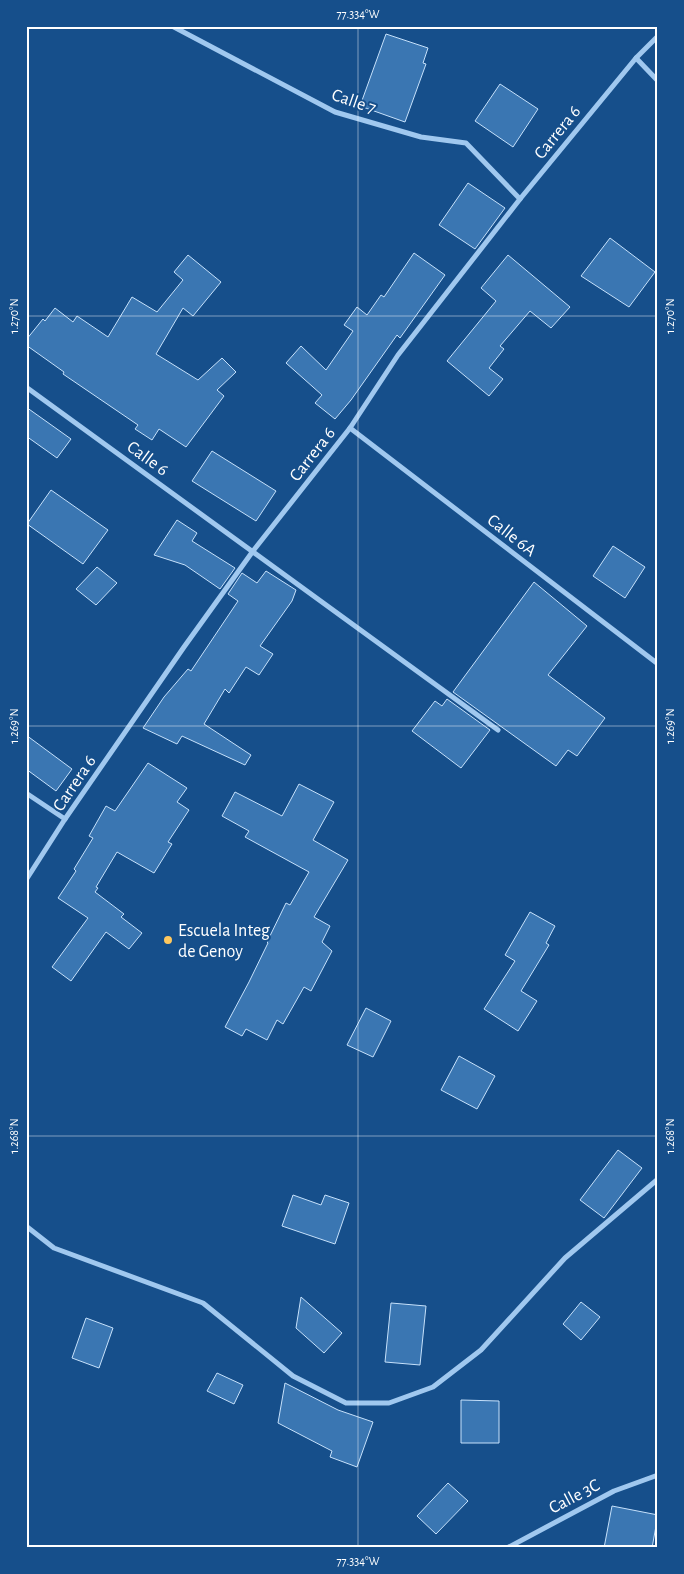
<svg xmlns="http://www.w3.org/2000/svg" width="684" height="1574" font-family="'Alegreya Sans',sans-serif">
<rect width="100%" height="100%" fill="#164f8b"/>
<!-- building -->
<g fill="#3a76b2" stroke="#c6e1fb">
<polygon points="386,34 428,48 423,63 426,64 405,122 360,106"/>
<polygon points="500,84 538,109 513,147 475,121"/>
<polygon points="468,183 505,208 475,249 439,225"/>
<polygon points="610,238 655,272 629,307 581,276"/>
<polygon points="414,253 445,275 400,338 397,335 351,400 335,419 315,403 322,395 286,363 301,346 326,370 353,331 344,325 357,307 367,315 381,295 384,297"/>
<polygon points="188,255 221,282 193,316 183,308 156,354 198,380 222,358 236,372 217,390 224,396 186,447 159,429 152,440 135,429 138,425 63,374 64,372 26,345 26,340 43,319 45,321 55,308 73,322 77,316 108,337 132,297 157,312 183,280 174,272"/>
<polygon points="508,255 570,307 551,328 530,311 500,346 504,349 489,368 503,379 489,396 447,361 496,301 481,288"/>
<polygon points="26,407 71,439 57,458 26,436"/>
<polygon points="212,451 276,491 256,521 192,481"/>
<polygon points="51,490 108,530 83,564 27,524"/>
<polygon points="177,520 197,533 192,541 235,568 220,589 185,565 154,555"/>
<polygon points="613,546 645,567 625,598 593,576"/>
<polygon points="97,567 117,583 96,605 76,589"/>
<polygon points="266,571 296,590 292,601 260,646 273,654 259,675 246,667 229,693 225,689 204,724 251,755 245,765 182,736 177,744 143,728 164,697 188,669 191,671 238,601 228,594 242,573 257,583"/>
<polygon points="534,582 587,626 548,675 605,718 577,756 568,750 556,766 453,692"/>
<polygon points="447,699 490,730 461,768 412,731 435,701 442,706"/>
<polygon points="26,735 72,769 56,791 26,769"/>
<polygon points="148,763 187,788 177,802 189,810 168,842 172,844 154,873 117,852 96,887 98,888 95,892 124,914 121,917 142,933 129,949 106,932 71,981 52,967 88,918 58,898 76,871 74,869 93,838 89,836 106,806 115,811"/>
<polygon points="299,784 334,802 313,840 348,860 314,917 330,926 322,942 332,951 311,991 304,987 283,1024 277,1020 267,1040 246,1029 242,1036 225,1027 249,982 268,943 267,942 286,903 290,905 309,872 245,837 249,831 222,816 235,792 282,816"/>
<polygon points="530,912 555,926 546,943 549,945 521,991 537,1001 518,1031 484,1009 515,961 505,955"/>
<polygon points="366,1008 391,1021 373,1057 347,1045"/>
<polygon points="459,1056 495,1076 477,1109 441,1090"/>
<polygon points="618,1150 642,1168 604,1218 580,1200"/>
<polygon points="293,1195 321,1205 325,1195 349,1203 335,1244 282,1226"/>
<polygon points="301,1297 342,1333 324,1353 296,1328"/>
<polygon points="581,1302 600,1317 581,1340 563,1324"/>
<polygon points="391,1303 426,1306 420,1365 385,1362"/>
<polygon points="86,1318 113,1328 99,1368 72,1358"/>
<polygon points="217,1373 243,1385 234,1404 207,1391"/>
<polygon points="285,1383 338,1410 373,1422 357,1467 330,1457 332,1451 278,1423"/>
<polygon points="461,1400 499,1401 499,1443 461,1443"/>
<polygon points="448,1483 468,1501 436,1534 417,1516"/>
<polygon points="612,1506 658,1515 652,1548 604,1548"/>
</g>
<g fill="none" stroke-linecap="round" stroke-linejoin="round">
<!-- minor -->
<g stroke="#a0c8ef" stroke-width="5">
<polyline points="172,26 335,112 421,137 466,143 520,199"/>
<polyline points="636,58 658,81"/>
<polyline points="26,387 498,730"/>
<polyline points="350,428 658,664"/>
<polyline points="26,793 65,819"/>
<polyline points="26,880 65,819 184,647 253,551 350,428 398,355 520,199 636,58 658,36"/>
<polyline points="26,1226 54,1248 203,1303 293,1376 346,1403 389,1403 433,1387 481,1350 565,1258 658,1179"/>
<polyline points="507,1548 614,1491 658,1475"/>
</g>
</g>
<!-- ticks -->
<path fill="none" stroke="#fff" stroke-width="1" stroke-opacity="0.45" d="M358 26V1548M26 316H658M26 726H658M26 1136H658M26 1547H658"/>
<!-- markers -->
<circle fill="#ffc85e" stroke="#164f8b" stroke-width="2" cx="168" cy="940" r="5"/>
<g text-anchor="middle" stroke-width="4" stroke-linejoin="round" paint-order="stroke">
<!-- street labels -->
<g font-size="18" fill="#fff" stroke="#164f8b">
<text transform="translate(354 101) rotate(19)" y="6">Calle 7</text>
<text transform="translate(557 132) rotate(-51)" y="6">Carrera 6</text>
<text transform="translate(312 454) rotate(-52)" y="6">Carrera 6</text>
<text transform="translate(148 458) rotate(36)" y="6">Calle 6</text>
<text transform="translate(512 535) rotate(38)" y="6">Calle 6A</text>
<text transform="translate(74 783) rotate(-56)" y="6">Carrera 6</text>
<text transform="translate(574 1496) rotate(-28)" y="6">Calle 3C</text>
</g>
<!-- poi labels -->
<g font-size="18" fill="#fff" stroke="#164f8b" text-anchor="start">
<text x="178" y="936">Escuela Integ<tspan x="178" dy="21">de Genoy</tspan></text>
</g>
</g>
<!-- border -->
<rect width="684" height="1574" fill="none" stroke="#164f8b" stroke-width="55"/>
<rect x="28" y="28" width="628" height="1518" fill="none" stroke="#fff" stroke-width="2"/>
<g font-size="12" text-anchor="middle" fill="#fff">
<text x="358" y="18">77.334°W</text>
<text transform="translate(14 316) rotate(-90)" y="4">1.270°N</text>
<text transform="translate(670 316) rotate(-90)" y="4">1.270°N</text>
<text transform="translate(14 726) rotate(-90)" y="4">1.269°N</text>
<text transform="translate(670 726) rotate(-90)" y="4">1.269°N</text>
<text transform="translate(14 1136) rotate(-90)" y="4">1.268°N</text>
<text transform="translate(670 1136) rotate(-90)" y="4">1.268°N</text>
<text x="358" y="1565">77.334°W</text>
</g>
</svg>
